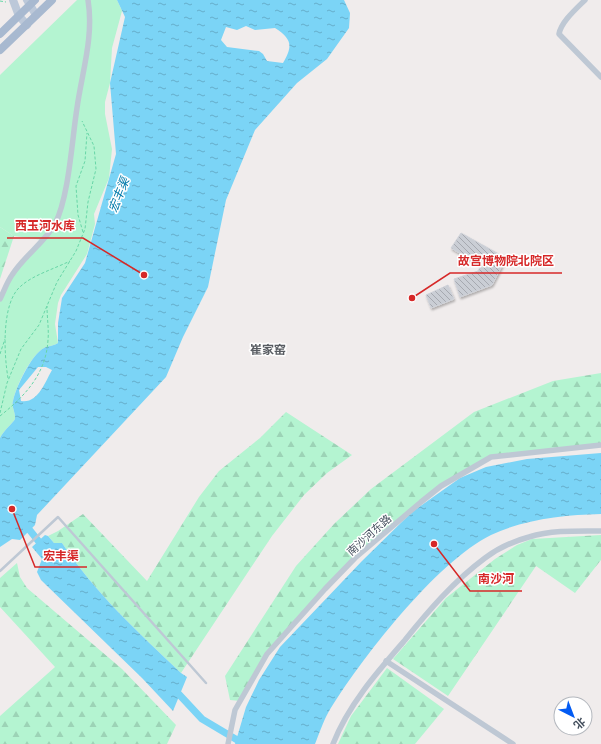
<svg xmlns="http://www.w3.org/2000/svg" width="601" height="744" font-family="Cabin,'Noto Sans SC',sans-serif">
<defs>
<pattern id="forest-firs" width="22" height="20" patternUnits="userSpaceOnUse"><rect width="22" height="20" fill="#b4f4d1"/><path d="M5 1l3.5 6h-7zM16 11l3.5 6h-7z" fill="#9cd3b6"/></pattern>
<pattern id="water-ripples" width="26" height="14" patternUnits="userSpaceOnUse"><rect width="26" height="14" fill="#7bd4f6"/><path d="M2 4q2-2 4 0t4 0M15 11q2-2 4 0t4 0" fill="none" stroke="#66aeca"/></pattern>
<pattern id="building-back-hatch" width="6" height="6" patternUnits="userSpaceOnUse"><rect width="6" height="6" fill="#caced5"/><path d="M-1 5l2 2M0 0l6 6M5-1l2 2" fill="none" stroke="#a6a9b0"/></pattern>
<filter id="shadow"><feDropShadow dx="1" dy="2" stdDeviation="1" flood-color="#0004"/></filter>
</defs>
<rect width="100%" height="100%" fill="#f0ecec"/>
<!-- green -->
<path fill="#b4f4d1" d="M77 0H117L122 11 112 48 110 83 105 102V114L112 149 109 178 94 214 95 224 87 254 61 295 58 303 55 324 58 343C54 346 48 346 44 348 31 355 16 386 13 401 11 406 16 413 15 419 13 423 4 430 0 438V299L12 275 43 240 14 236 0 227V75Z"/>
<!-- forest -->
<g fill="url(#forest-firs)">
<polygon points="0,227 14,236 0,279"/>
<polygon points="601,373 601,445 491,457 441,486 355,558 267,654 240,701 230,700 225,676 296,566 334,524 371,489 474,412 553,381"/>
<path d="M286 412 352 455 327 473 304 495 272 536 181 673C138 632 95 593 62 543H54L48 536 58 531 83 514 147 581 199 497 219 471 260 438Z"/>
<polygon points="601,535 601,560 575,593 536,566 448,696 393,659 446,598 495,559 517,545 532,539"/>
<polygon points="17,563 20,577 27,588 122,669 176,725 167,744 0,744 0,716 55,667 0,607 0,578"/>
<polygon points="387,668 444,709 415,744 338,744 351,716"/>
</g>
<!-- water -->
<g fill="url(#water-ripples)" fill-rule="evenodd">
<path d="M117 0H344L350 13 349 28 327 59 297 83 255 130 226 200 208 287 183 337 166 377 37 515 35 525 20 540 12 539 0 547V438C4 430 13 423 15 419 16 413 11 406 13 401 16 387 31 355 44 348 48 346 54 346 58 343V323L62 298 85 263 116 154 110 83 125 17ZM246 26 255 30 275 28C292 39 293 46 283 63L267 61 263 54 259 51 227 47 221 40 226 27 237 30ZM38 367H46L52 370C45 382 38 404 21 401L19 390Z"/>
<path d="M601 453V514C564 515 525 519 491 535 437 561 359 661 328 713 323 722 319 734 315 744H235L246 707 259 680 280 647 362 561 412 512 460 478 486 467 527 459Z"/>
<path d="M45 535 48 536 54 543H62C95 593 138 632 181 673L187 677 173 711 142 678 41 580 37 572 42 559 32 547Z"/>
</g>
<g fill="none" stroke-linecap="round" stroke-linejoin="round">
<!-- canal -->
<g stroke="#7bd4f6" stroke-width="7">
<polyline points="24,523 44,548"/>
<polyline points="174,689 202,719 244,744"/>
</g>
</g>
<!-- building -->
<g fill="url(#building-back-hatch)" stroke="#cfd2d9" filter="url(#shadow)">
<polygon points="461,233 506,258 492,285 460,297 454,279 478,271 481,266 451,248"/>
<polygon points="448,285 454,299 431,308 426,295"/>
</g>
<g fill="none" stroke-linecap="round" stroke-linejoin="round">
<!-- path -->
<g stroke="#68d6a7" stroke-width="1" stroke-dasharray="3 2" stroke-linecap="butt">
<polyline points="0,1 6,2"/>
<polyline points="83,232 78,215 76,186 85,161 87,133"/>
<polyline points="0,354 5,339"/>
<path d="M8 378C4 355 1 302 21 286 33 275 54 269 70 261"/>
<polyline points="0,413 7,383 21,349 39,325 57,282 76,251 85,229 88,202 96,169 94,146 82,121"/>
<path d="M0 416C25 396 46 374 48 340 49 329 47 318 47 306"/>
</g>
<!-- service -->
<polyline stroke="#bec8d4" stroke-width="2.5" points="0,571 58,517 206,683"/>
<!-- minor -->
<g stroke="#bec8d4" stroke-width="5.5">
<path d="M585 0C576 9 561 22 559 34L601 77"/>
<path d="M0 299C4 291 7 282 12 275 24 256 44 243 55 224 69 197 72 139 77 108 82 72 94 37 88 0"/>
<polyline points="386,661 513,744"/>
<polyline points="228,744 235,710 267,654 325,589 355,558 421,502 441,486 491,457 601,445"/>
<path d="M333 744C348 705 378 671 405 640 429 610 454 581 485 558 497 549 514 541 529 537 552 530 577 531 601 531"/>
</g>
<!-- secondary -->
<g stroke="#bcc8d9" stroke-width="8">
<polyline points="13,0 19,16 27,25"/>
<polyline points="27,0 36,15"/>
</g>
<!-- primary -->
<g stroke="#a8b9d0" stroke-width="8">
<polyline points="0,34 35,0"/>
<polyline points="0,50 52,0"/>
</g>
</g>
<g text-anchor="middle" stroke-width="3" stroke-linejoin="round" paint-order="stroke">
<!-- street labels -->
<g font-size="11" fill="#434e5c" stroke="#fff">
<text transform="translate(369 535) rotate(-42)" y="4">南沙河东路</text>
</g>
<!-- water labels -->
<g font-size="12" font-style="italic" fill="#017aaa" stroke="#fff">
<text transform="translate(119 195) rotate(-69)" y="4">宏丰渠</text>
</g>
<!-- neighbourhood labels -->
<g font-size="12" font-weight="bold" fill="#585c62" stroke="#fff">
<text x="268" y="354">崔家窑</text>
</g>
</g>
<!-- callouts -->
<path fill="none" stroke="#d62828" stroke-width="1.5" d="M144 275L83 238H7M412 298L450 273H562M12 509L35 567H87M434 544L470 591H522"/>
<g fill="#d62828" stroke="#fff" stroke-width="1.5">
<circle cx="144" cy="275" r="4"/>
<circle cx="412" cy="298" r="4"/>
<circle cx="12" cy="509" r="4"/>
<circle cx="434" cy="544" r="4"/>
</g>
<g font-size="12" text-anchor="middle" font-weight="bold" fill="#d62828" stroke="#fff" stroke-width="3" stroke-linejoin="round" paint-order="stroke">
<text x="45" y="230">西玉河水库</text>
<text x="506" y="265">故宫博物院北院区</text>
<text x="61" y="560">宏丰渠</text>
<text x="496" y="583">南沙河</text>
</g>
<!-- north arrow -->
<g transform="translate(573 716) rotate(138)"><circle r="19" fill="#ffffff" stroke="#b4b8be"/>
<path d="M0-3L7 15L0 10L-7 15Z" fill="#035bf3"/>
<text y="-6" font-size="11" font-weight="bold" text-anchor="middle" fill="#434e5c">北</text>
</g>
</svg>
